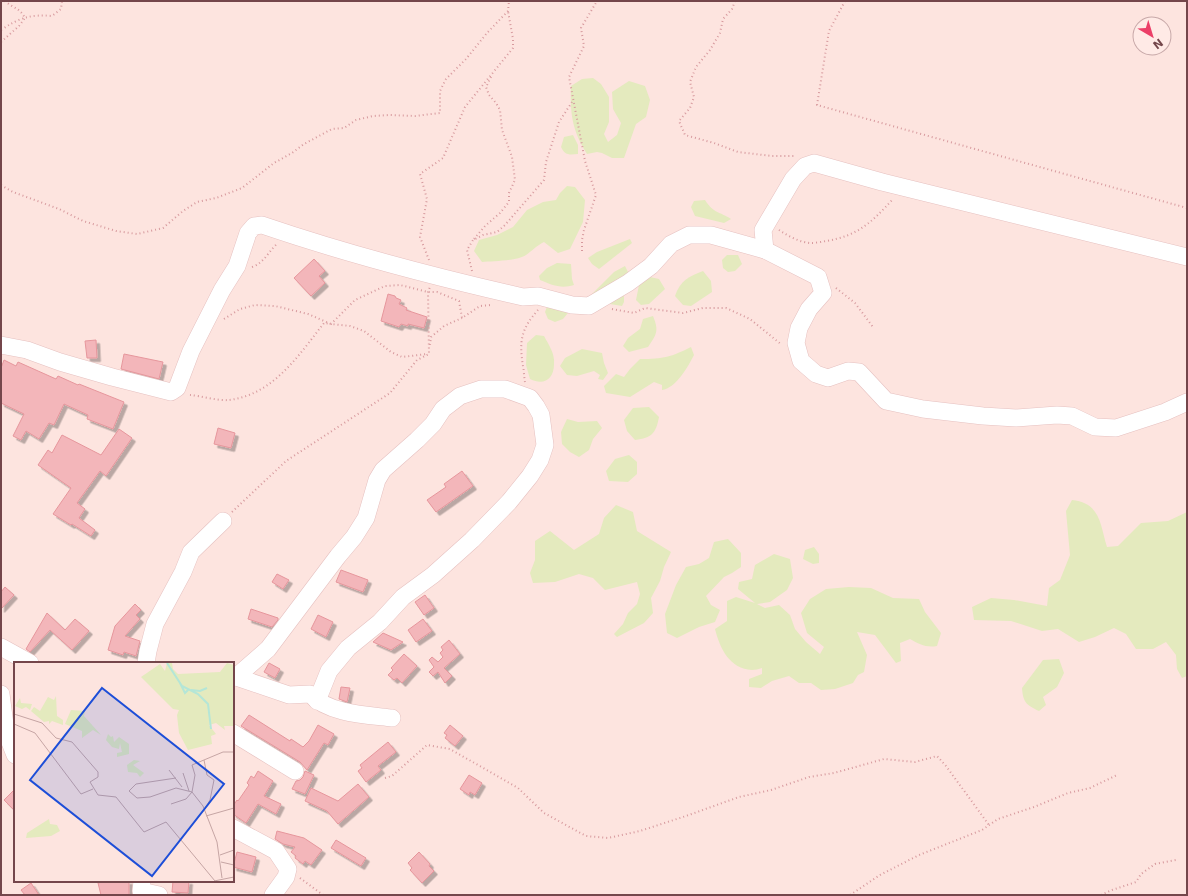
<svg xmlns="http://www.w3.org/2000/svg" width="1188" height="896" font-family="'DejaVu Sans',sans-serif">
<defs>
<filter id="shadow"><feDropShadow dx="3.5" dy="3.5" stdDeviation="0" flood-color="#0004"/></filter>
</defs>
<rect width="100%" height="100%" fill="#fde4df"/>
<!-- green -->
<g fill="#e4eabe">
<path d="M593 78 601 84 609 97V122L604 134 608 142 617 135 621 123 613 109 612 92 629 81 645 86 650 100 646 117 636 124 624 158H612L602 153 597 152 587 154C572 130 570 114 571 86L582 79Z"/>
<path d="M573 135 578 145V154C568 155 565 155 561 147L564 137Z"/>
<path d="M567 186 575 187 585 200 583 222 570 249 558 253 544 242C536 246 532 251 526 255 517 261 493 261 482 262L474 251 479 240 497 235 513 227 527 210 543 202 556 200 560 193Z"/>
<path d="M705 200C714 214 719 211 731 219L724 223 695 216 691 207 694 201Z"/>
<polygon points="630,239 632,243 599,269 592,264 588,258 597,252"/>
<polygon points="727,255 738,255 742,264 735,271 728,272 723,268 722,260"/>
<path d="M557 263 571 264 572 279 574 285C561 289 552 285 540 280L539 276 547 268Z"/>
<polygon points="625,266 634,284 624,287 624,302 622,306 592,301 591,295 614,272"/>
<path d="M703 271 711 281 712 292 691 306 683 305 675 296C680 281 689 276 703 271Z"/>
<polygon points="650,277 659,279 665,289 649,304 641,305 636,300 639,285"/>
<polygon points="548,304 568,313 563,319 555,322 548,319 545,312"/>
<path d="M653 316C659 331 657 334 648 347L629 352 623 346 628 338 640 329 643 319Z"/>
<path d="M536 335 544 336C549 345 555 354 554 364 554 379 544 386 530 379L526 365 527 343Z"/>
<path d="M691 347 694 355C688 367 676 388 662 390V385L654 382 630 397 606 393 604 386 616 374 624 377 630 369 640 359C664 359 671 357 691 347Z"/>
<polygon points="582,349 602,353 604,363 608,373 603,380 598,379 600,375 594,371 577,376 567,375 560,366 565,358"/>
<path d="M649 407 659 417C656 433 652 438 635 440L627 431 624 420 633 408Z"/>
<polygon points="567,419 578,422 597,421 602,428 593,439 589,450 579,457 570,452 562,444 561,432"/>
<polygon points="629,455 637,462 637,474 628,482 609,481 606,471 615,459"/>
<path d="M1072 500C1101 503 1100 525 1107 547L1118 546 1141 523 1168 521 1187 512V676L1182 678 1177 669 1176 655 1166 642 1153 649H1136L1126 634 1114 628 1095 637 1079 642 1058 629 1042 631 1011 621 974 620 972 607 991 598 1014 600 1047 606 1049 588 1060 580 1070 555 1066 511Z"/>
<polygon points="616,505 633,512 637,531 671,552 664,567 660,581 651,598 653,613 644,623 617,637 614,634 623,624 628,613 637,604 640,594 637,582 605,590 593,578 579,574 555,582 533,583 530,573 535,560 535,541 550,531 574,550 599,534 604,518"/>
<polygon points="728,539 741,553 741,567 732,573 724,577 706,596 711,605 720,610 715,622 699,627 677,638 667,633 665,614 676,585 686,567 699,564 709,558 714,542"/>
<polygon points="814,547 819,554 819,563 813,564 803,559 805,550"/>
<path d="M774 554 790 559 793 578 787 590 770 602 757 604 765 608 779 605 790 615 795 629 806 642 820 654 824 647 807 633 801 613 810 599 826 589 849 587 871 588 893 598 919 599 925 612 941 633 937 646C926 648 919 644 910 639L900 643 901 661 896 663 875 635 857 632 867 655 864 672 858 675 853 683 835 689 821 690 811 683H799L789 676 772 681 761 688 749 687V679L762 674V668C759 669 755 670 752 670 730 669 720 649 715 629L727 621V601L736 597 755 603 738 589 739 582 752 579 755 565Z"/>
<path d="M1059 659 1064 673 1057 687 1043 697 1046 705 1039 711C1026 705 1023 702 1022 688L1043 660Z"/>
</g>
<!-- building -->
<g fill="#f3b6ba" stroke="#e6969c" filter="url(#shadow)">
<polygon points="314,259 325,271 319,276 325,283 311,296 294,278"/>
<polygon points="388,294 395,296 396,298 401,300 399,304 407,308 406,310 427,317 424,328 408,324 408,326 401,324 399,327 381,321"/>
<polygon points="96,340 97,358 87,358 85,341"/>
<polygon points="124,354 163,362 159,379 121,369"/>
<polygon points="4,360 16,366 18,362 56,379 58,376 78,385 79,384 124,402 113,429 87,419 88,415 64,404 54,425 49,423 39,439 26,431 21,440 13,436 24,414 1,403 1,368"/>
<polygon points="218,428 235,433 231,448 214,444"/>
<polygon points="119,429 132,438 106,476 100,471 77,503 85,509 79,518 95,530 91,536 72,524 71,525 53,514 71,488 38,465 48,450 52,453 62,435 101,455"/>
<polygon points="462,471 473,486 436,512 427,500 446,487 444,484"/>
<polygon points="341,570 368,580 363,592 336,582"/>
<polygon points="277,574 289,580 283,589 272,582"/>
<polygon points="5,587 14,595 1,609 1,592"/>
<polygon points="425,595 434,608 424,615 415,602"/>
<polygon points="135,604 141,610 136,615 140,619 125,636 140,641 136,656 124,652 123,655 108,650 115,626"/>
<polygon points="251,609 278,618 278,620 272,627 248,619"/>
<polygon points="47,613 65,630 75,619 89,631 72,650 50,630 30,652 26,649"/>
<polygon points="318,615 333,622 326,637 311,629"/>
<polygon points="423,619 432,631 416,642 408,630"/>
<polygon points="383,633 403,642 391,650 373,642"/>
<polygon points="449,640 460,654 444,668 452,676 445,683 438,672 433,676 429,672 434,667 429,660 432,657 438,662 443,657 440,653 443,650 441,647"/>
<polygon points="404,654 417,666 402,683 397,678 394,680 388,675 393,670 391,668"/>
<polygon points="269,663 280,669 275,678 264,672"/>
<polygon points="341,687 350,688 347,702 339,699"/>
<polygon points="249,715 290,741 291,739 303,747 309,741 318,725 334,734 328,745 324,743 307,770 300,762 241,726"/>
<polygon points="450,725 463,736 455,746 445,738 447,735 444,733"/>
<polygon points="388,742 396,752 378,766 381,770 366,782 358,771 362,768 360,765"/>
<polygon points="258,771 273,781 264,796 281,804 276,814 258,804 246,823 233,814 233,806 237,800 238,801 249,785 247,783 251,776 254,778"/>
<polygon points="305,771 314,775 305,794 292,789 296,781 300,780 303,777"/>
<polygon points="469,775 482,783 475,795 470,792 469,795 460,789"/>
<polygon points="358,784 369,797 338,824 327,811 305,801 311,788 338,801"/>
<polygon points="15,789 15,811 4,800"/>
<polygon points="277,831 304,838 322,850 311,865 305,861 303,864 295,858 296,856 291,852 295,847 283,844 275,839"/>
<polygon points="336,840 366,858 361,866 331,848"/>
<polygon points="237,852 256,857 252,872 233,867"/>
<polygon points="419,852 430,864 429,866 434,871 422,883 410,870 412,868 408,863"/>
<polygon points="108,881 129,881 129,895 101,895 98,883"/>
<polygon points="173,881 189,881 188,893 172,892"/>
<polygon points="31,883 39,895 25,895 21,890"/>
</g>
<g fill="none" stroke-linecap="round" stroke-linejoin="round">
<!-- minor casing -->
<g stroke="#e6c1c0" stroke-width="18">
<g id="minor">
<polyline points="765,250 763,230 793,179 805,166 814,163 882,182 1187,257"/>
<path d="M1 345 27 350 60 362 112 377 171 392 177 388 191 351 222 290 237 266 248 233 254 226 262 225C347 254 435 277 523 297L538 296 572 305 589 306 628 283 651 266 671 244 689 235H711L765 250 818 277 823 293 809 309 799 328 796 343 801 361 816 374 828 378 848 371 859 372 886 401 923 409 983 416 1016 418 1057 415 1072 416 1095 427 1116 428 1165 412 1187 402"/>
<polyline points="1,647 30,663"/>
<polyline points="146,663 148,651 155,624 183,572 191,552 223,521"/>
<polyline points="233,676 236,677 268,649 338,556 354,537 366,518 377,480 383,470 417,440 433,424 443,409 460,396 481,389 505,389 530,398 536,406 541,415 545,445 540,460 530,476 509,502 472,540 433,575 403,597 380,622 348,648 329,671 317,701"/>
<path d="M236 677 289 695 310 694C329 714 366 715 392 718"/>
<polyline points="1,694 6,732 15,755"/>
<polyline points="233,733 295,771"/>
<polyline points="233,828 276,851 288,869 286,877 273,895"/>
<polyline points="142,881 141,891 159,895"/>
</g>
</g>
<!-- path -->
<g stroke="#d79a9e" stroke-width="2" stroke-dasharray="1 3" stroke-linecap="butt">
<polyline points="735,1 732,9 723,19 720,33 710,50 696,67 690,82 694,97 690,108 679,121 685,135 714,143 738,152 772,156 794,156"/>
<polyline points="845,1 829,31 817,105 1187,208"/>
<path d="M1 30C19 18 30 14 52 16L61 9 62 1"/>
<path d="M1 42 19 26 25 18C19 7 14 9 5 1"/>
<polyline points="1,185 13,192 59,209 83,221 116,231 137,234 163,228 183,211 197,202 216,198 242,188 274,163 292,153 304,144 332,129 344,128 356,120 373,116 389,115 415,116 440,113 440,91 446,79 466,59 487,33 508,11 509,1"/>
<path d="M779 230C788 236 799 242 810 243 815 243 821 242 826 241 858 236 872 222 893 199"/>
<polyline points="474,239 485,226 500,213 509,202 509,193 515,180 512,157 502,130 500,110 496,103 489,95 486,87 492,75"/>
<polyline points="582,251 582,240 584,230 596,195 585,161 569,77 584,46 581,28 597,1"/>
<polyline points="429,260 420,237 427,199 420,174 443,158 465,107 513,48 513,39 508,11"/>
<path d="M252 267C264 263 268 252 277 244"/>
<polyline points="472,271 467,250 473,240 483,235 497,232 505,225 544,180 546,162 559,122 572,102"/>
<polyline points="836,288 855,303 873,327"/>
<polyline points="612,309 634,313 645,308 683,313 703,308 726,308 750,319 782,345"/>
<polyline points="224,319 240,309 255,305 275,306 308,314 331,324 350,326 364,331 391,352 402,357 427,354"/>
<polyline points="430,345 431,337 444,326 462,318"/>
<path d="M525 382C524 377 524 371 523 366 519 341 521 329 538 310"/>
<path d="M190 395C201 396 218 401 229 400 273 395 299 355 324 323L331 324 355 300 385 286 400 285 428 292H437L459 301 462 318 480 306 491 305"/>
<polyline points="232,512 286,461 390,393 417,360 429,354 428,292 430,287"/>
<polyline points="385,778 392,776 427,745 450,749 518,788 544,813 586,836 608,838 640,831 686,816 739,797 771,790 809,777 834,773 884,759 915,762 937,756 946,766 989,825"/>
<polyline points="300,878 323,895"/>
<polyline points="850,895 880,875 919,855 982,830 998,819 1034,807 1068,793 1090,788 1117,775"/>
<polyline points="1101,895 1112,890 1136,882 1141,874 1155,864 1176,860"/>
</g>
<!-- minor -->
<use href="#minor" stroke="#fff" stroke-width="17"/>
</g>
<!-- overview -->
<g transform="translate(14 662)">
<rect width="220" height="220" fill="#fde4df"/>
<path d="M153 1H158L159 7 164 12 206 10 213 1 220 3V64H210L211 68 202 61 195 63 202 72 197 74 198 82 174 88 165 71 163 53 165 48 159 47 127 15 146 2 151 9ZM42 34 43 54 49 58V63L38 59 35 62V59L30 60 17 49 20 45 26 49 34 35 40 38ZM6 36 7 41 18 42 16 48 12 45 8 47 1 44ZM57 48 71 49 70 54 87 73 79 68 68 76V69L51 62ZM94 72 97 75 99 74 100 80 105 75 115 82V92L103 95V91L108 90 106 81 105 87 98 85 92 78ZM120 98 126 99 119 103 130 111 126 115 123 111 114 110 113 103ZM35 157 36 162 43 163 46 169 37 174 12 176 13 171Z" fill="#e4eabe"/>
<path fill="none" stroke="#b4e6d7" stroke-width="2" d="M153 1 168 24 184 32 194 42 197 67M166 21 171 31 174 28M177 28 186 29 193 26"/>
<path fill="none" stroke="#c6a5a4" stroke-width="1" d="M0 52 28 61 42 76 58 80 84 110V115L76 120 84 133 102 135 130 170 152 160 201 219M0 62 21 71 67 132 79 127M190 98 193 113 200 118 196 138 190 148M155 108 168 125M169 111 175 129M157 142 172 137 178 130 162 126 136 135 123 136 115 129 122 122 162 116M192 154 220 146M206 193 220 188M207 200 220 203M208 216 203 180 189 144 178 130 181 113 178 103 209 90H220M200 219 220 215"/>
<path fill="#1d4ed8" fill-opacity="0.15" stroke="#1d4ed8" stroke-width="2" d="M88 26 210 122 138 214 16 118Z"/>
<rect width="220" height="220" fill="none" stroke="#74464b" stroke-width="2"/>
</g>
<!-- border -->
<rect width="1188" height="896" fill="none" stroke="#74464b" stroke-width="4"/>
<!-- north arrow -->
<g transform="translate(1152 36) rotate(142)"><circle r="19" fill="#ffeae6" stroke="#c7a8a8"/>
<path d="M0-3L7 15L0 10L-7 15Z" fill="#ec3f68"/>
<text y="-6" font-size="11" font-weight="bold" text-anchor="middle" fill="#74464b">N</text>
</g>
</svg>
